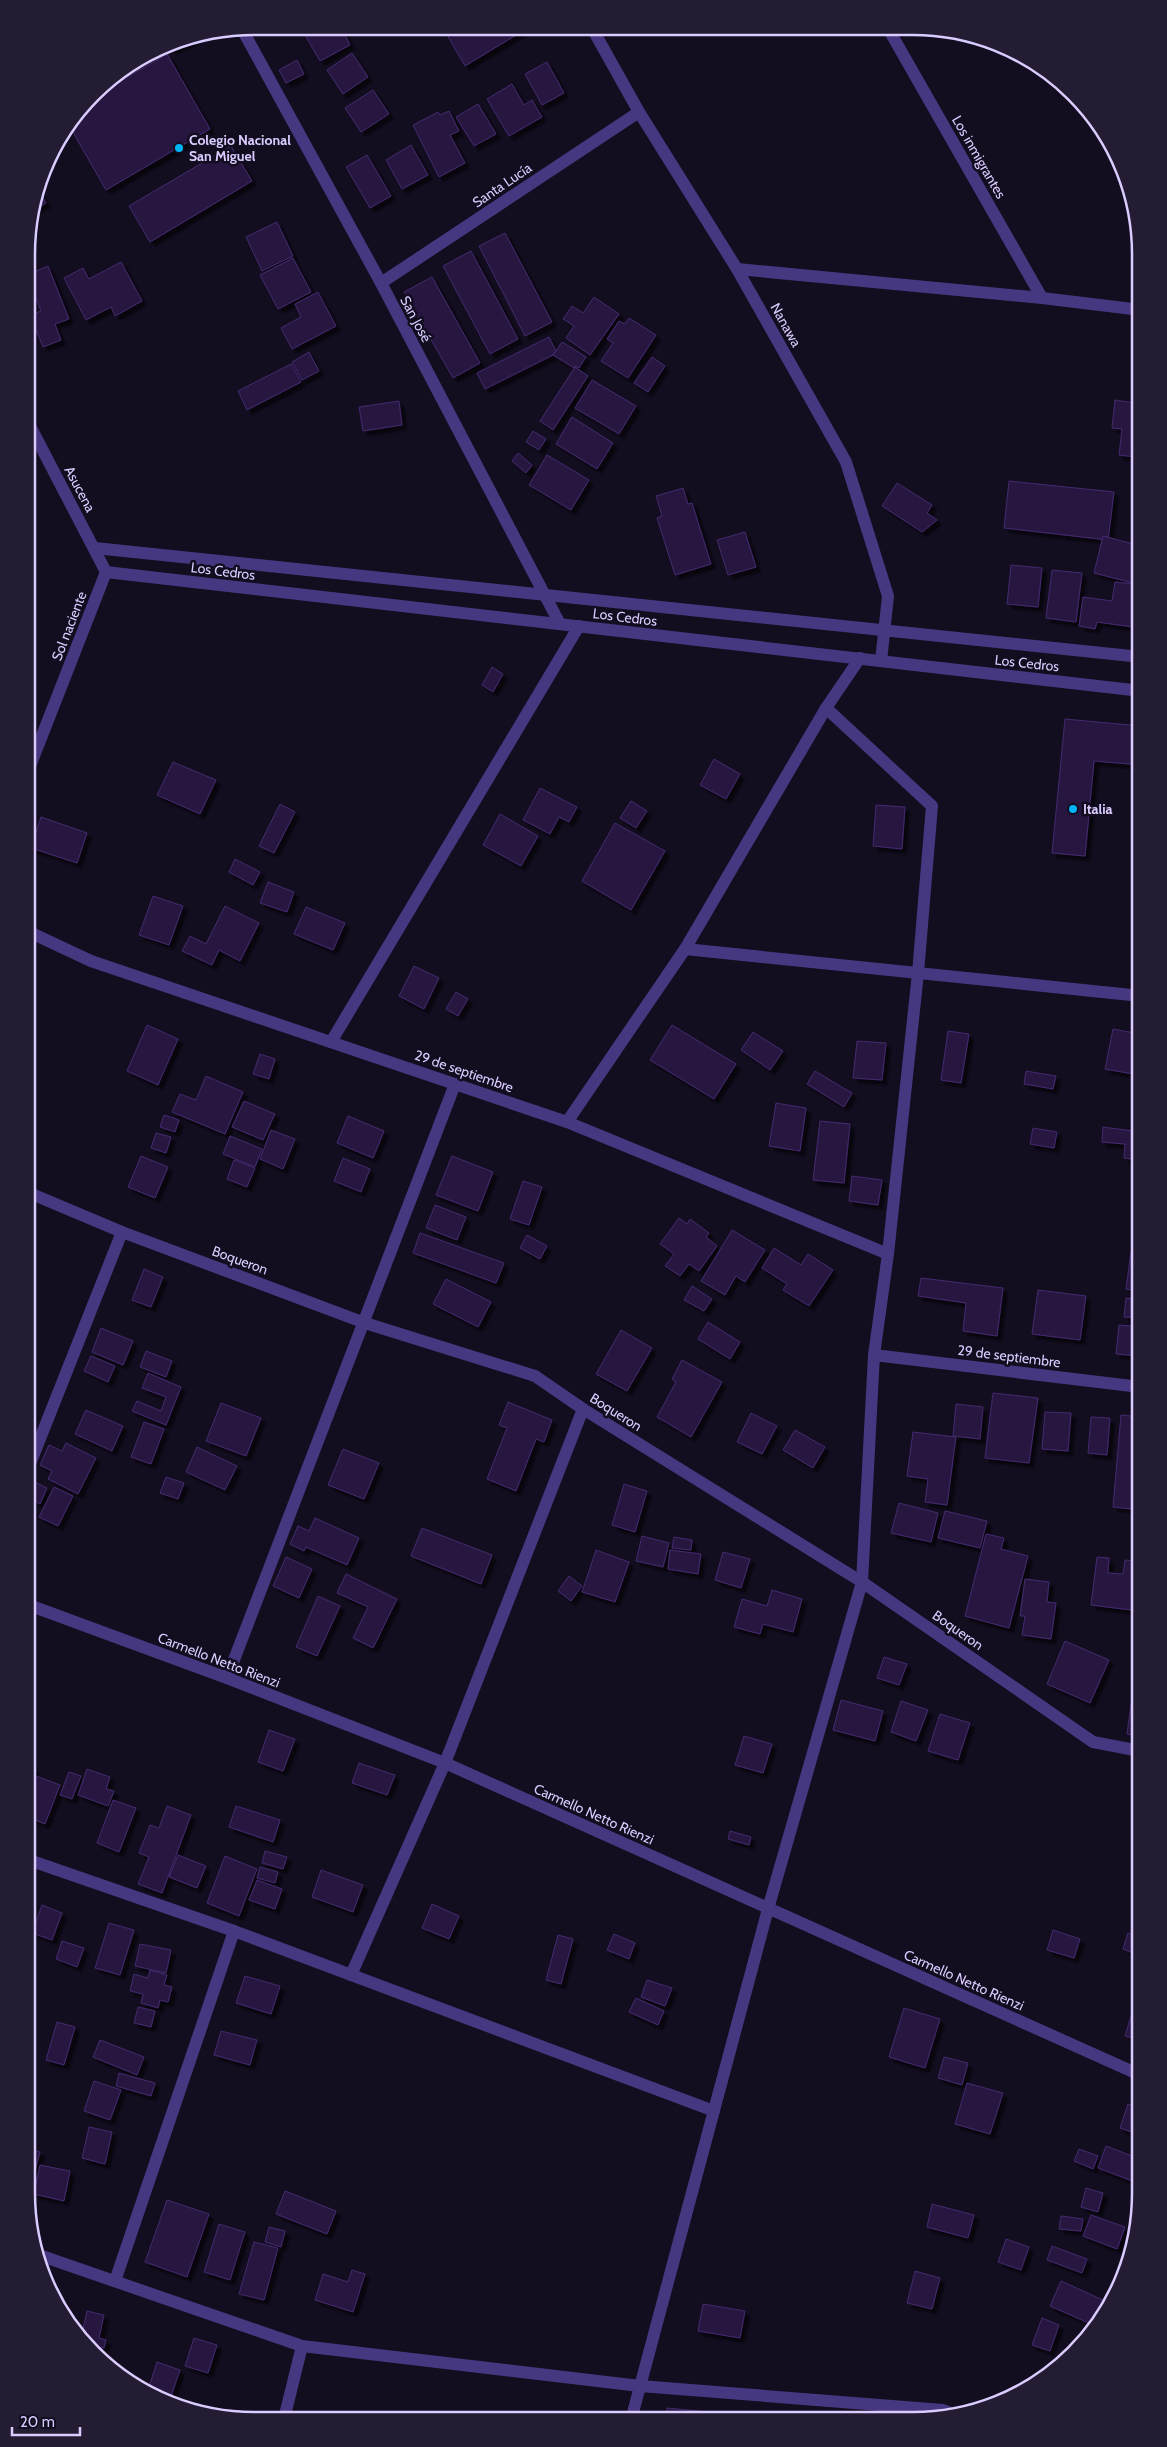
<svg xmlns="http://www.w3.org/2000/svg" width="1167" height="2447" font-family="Cabin,sans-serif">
<defs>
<filter id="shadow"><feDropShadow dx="4.5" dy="4.5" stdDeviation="1" flood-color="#0009"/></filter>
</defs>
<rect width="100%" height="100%" fill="#130d20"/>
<!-- building -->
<g fill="#281841" stroke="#432a6e" filter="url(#shadow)">
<polygon points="321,27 341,27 350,45 320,61 305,35"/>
<polygon points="455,27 519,28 521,32 465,66 446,33"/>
<polygon points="197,38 172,50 169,43"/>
<polygon points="352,53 368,77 343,94 327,70"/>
<polygon points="167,54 210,129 106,190 70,127 93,97"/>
<polygon points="297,60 304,74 286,83 279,70"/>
<polygon points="547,62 564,93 542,105 525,74"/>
<polygon points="512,84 524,105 532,100 542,117 509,136 487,99"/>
<polygon points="373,90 389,114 361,132 345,108"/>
<polygon points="478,104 496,134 474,146 456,117"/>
<polygon points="449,111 459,131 450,135 465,163 439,177 413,125 438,112 440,115"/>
<polygon points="411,145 428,175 402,189 386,160"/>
<polygon points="231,146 252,181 150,242 129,206"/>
<polygon points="367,155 391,196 370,208 346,167"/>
<polygon points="40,192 46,203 35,209"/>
<polygon points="277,222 293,256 262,271 246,237"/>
<polygon points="505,233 552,322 525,336 479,246"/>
<polygon points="471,251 518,339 490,354 443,266"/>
<polygon points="293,258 311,292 278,309 260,275"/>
<polygon points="121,262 142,301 115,316 111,307 86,320 64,278 83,268 89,279"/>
<polygon points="48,266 69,319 55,324 61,340 43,347 30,315 41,311 27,275"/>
<polygon points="432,277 480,363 453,378 404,292"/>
<polygon points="318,292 336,326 292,349 281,328 301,317 295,304"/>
<polygon points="594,297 619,314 590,355 566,338 574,326 563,319 572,306 583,313"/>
<polygon points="629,318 656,335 628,378 601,361 613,343 607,339 619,321 625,324"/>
<polygon points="549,337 556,351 553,355 485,389 477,373"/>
<polygon points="562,342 586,357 579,368 575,366 574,368 553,355"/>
<polygon points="309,352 319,371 302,380 292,362"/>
<polygon points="652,357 665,366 648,392 634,383"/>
<polygon points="291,364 301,382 247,410 238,391"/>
<polygon points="575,367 588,376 553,430 540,421"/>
<polygon points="592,380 636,406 619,434 575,408"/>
<polygon points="1115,400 1141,404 1136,457 1119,455 1122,429 1112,428"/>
<polygon points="399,401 402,425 363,431 359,407"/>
<polygon points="572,417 613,443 597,469 556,444"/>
<polygon points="533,431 546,439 539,450 526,442"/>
<polygon points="518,453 532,465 526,473 512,461"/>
<polygon points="547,455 589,480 571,510 529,485"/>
<polygon points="1009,481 1114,492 1108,540 1004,528"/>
<polygon points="897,483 932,505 927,513 937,520 922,532 882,506"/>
<polygon points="683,488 688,504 692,503 711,564 675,575 657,518 662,516 656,496"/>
<polygon points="745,532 756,567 728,575 717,540"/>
<polygon points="1103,536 1141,546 1141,585 1094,573"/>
<polygon points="1011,565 1042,568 1038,607 1007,604"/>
<polygon points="1052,570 1082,573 1076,622 1046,618"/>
<polygon points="1115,582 1135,584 1132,604 1141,606 1141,628 1097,622 1095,629 1079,626 1083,597 1112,601"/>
<polygon points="492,667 503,674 493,692 482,685"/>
<polygon points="1065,719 1141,726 1141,765 1094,761 1085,856 1052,853"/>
<polygon points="714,759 740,774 726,799 700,785"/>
<polygon points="173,762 216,780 200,814 157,795"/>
<polygon points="540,788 577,807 569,822 559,817 550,834 523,820"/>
<polygon points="631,801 647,811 636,828 620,818"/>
<polygon points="280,804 295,812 274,853 259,846"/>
<polygon points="876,805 905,807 902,849 873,846"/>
<polygon points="500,814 538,836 521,866 483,845"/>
<polygon points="41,817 87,833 77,863 31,848"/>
<polygon points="615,823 665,851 631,910 582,881"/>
<polygon points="235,859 260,872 253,885 229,872"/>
<polygon points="268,882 294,892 287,912 260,903"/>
<polygon points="153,896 183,906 169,945 139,935"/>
<polygon points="225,906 259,923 240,961 219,950 212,965 182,951 190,936 206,944"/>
<polygon points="306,907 345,923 333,950 294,934"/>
<polygon points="414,966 439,978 424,1009 399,996"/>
<polygon points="456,992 468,999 458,1016 446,1009"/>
<polygon points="147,1025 178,1039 158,1085 127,1071"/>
<polygon points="672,1025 736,1064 714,1099 650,1060"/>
<polygon points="1113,1029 1140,1034 1133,1074 1105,1069"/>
<polygon points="948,1031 969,1034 961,1083 941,1080"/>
<polygon points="753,1032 783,1051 770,1070 741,1050"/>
<polygon points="857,1041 886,1043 882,1080 853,1078"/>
<polygon points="260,1054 275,1059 269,1079 253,1074"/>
<polygon points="815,1071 852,1093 844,1107 807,1084"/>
<polygon points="1026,1071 1056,1076 1053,1089 1024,1084"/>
<polygon points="206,1076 243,1092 225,1134 172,1112 180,1094 196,1100"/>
<polygon points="244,1101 275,1114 263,1140 232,1127"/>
<polygon points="776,1103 806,1108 800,1151 769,1146"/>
<polygon points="164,1115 179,1120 175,1132 160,1127"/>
<polygon points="348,1116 384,1131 373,1158 337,1143"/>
<polygon points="820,1121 850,1124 844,1183 813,1180"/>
<polygon points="1103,1127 1141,1132 1138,1160 1124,1158 1125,1144 1102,1142"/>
<polygon points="1033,1128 1057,1132 1054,1148 1030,1144"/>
<polygon points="271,1130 295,1139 283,1169 260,1159"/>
<polygon points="156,1133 171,1137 166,1153 151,1148"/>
<polygon points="230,1136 262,1149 255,1167 223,1154"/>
<polygon points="141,1156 168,1167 155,1198 128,1187"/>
<polygon points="452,1156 493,1172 478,1211 436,1195"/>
<polygon points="343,1158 370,1169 361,1192 334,1181"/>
<polygon points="234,1160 255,1168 247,1187 227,1179"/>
<polygon points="852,1176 882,1180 878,1205 849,1201"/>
<polygon points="523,1181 542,1187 529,1225 510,1219"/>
<polygon points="435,1205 466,1217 457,1240 426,1228"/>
<polygon points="679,1218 687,1224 690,1219 709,1233 706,1237 717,1246 699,1271 689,1264 680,1276 665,1266 674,1254 660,1244"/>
<polygon points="732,1230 765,1250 745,1282 736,1276 725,1295 701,1281"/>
<polygon points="420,1233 504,1263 496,1283 413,1253"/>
<polygon points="527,1235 547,1246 540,1259 520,1248"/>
<polygon points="774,1248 801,1265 808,1254 833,1270 809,1306 783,1290 787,1284 762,1268"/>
<polygon points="1131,1252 1141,1253 1140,1291 1126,1289"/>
<polygon points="144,1269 163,1277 151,1307 132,1300"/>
<polygon points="921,1278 1003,1288 997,1336 963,1331 966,1303 918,1296"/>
<polygon points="446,1279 491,1302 478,1327 433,1304"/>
<polygon points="692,1286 712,1299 704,1311 684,1300"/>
<polygon points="1038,1290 1086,1296 1080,1340 1032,1334"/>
<polygon points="1126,1298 1140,1300 1140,1318 1124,1317"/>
<polygon points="708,1322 740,1342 730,1359 698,1339"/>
<polygon points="1119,1325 1140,1327 1140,1356 1116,1354"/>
<polygon points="101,1328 133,1341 123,1365 92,1352"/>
<polygon points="621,1330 652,1348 627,1391 596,1374"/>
<polygon points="146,1351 172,1361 166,1377 140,1367"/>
<polygon points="91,1356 115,1366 108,1382 84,1371"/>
<polygon points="682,1360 722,1382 691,1437 657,1417 676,1382 672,1379"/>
<polygon points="148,1373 181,1387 166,1425 132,1411 137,1401 161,1411 166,1397 142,1388"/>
<polygon points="993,1393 1038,1398 1029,1463 985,1458"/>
<polygon points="508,1402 552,1420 544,1442 536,1439 516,1491 487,1479 507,1428 499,1425"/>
<polygon points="221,1403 261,1418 246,1456 206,1441"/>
<polygon points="956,1404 983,1407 980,1439 953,1436"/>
<polygon points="86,1410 123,1426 112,1451 75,1434"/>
<polygon points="1045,1412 1071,1413 1068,1451 1042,1449"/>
<polygon points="751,1413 777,1426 762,1454 737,1442"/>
<polygon points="1121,1415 1140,1417 1140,1510 1113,1507"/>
<polygon points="1091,1417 1110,1418 1107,1455 1088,1453"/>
<polygon points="144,1422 164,1429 151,1464 131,1457"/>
<polygon points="795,1430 825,1447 813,1468 783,1450"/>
<polygon points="913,1432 956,1437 947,1505 925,1502 928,1479 907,1476"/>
<polygon points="66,1443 96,1458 78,1494 48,1479 52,1471 40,1465 49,1445 62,1451"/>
<polygon points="197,1447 237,1466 225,1490 186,1472"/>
<polygon points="343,1449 379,1463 364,1499 328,1485"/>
<polygon points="166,1477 184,1483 178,1499 160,1493"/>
<polygon points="29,1479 47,1488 40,1504 26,1497"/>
<polygon points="624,1484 647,1491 635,1532 612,1525"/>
<polygon points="54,1487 73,1496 58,1526 39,1517"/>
<polygon points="899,1503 938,1513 931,1542 891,1533"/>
<polygon points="945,1511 987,1521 980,1548 938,1538"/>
<polygon points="315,1518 359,1538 347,1565 306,1547 304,1551 290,1544 298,1526 309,1531"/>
<polygon points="422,1528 492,1555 481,1584 411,1556"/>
<polygon points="986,1534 1004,1538 1001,1549 1028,1556 1009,1628 965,1616"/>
<polygon points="642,1536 669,1543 663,1567 636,1561"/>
<polygon points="674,1537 692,1540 691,1550 672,1548"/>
<polygon points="596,1550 629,1562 615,1602 582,1592"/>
<polygon points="670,1550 701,1554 698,1574 668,1569"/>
<polygon points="723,1552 750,1559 741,1588 715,1580"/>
<polygon points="286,1557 312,1569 299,1598 273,1586"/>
<polygon points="1097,1557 1109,1558 1108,1573 1123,1574 1125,1560 1137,1561 1131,1610 1091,1605"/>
<polygon points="346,1574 397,1599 373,1648 353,1638 368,1607 337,1593"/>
<polygon points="569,1576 582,1586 571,1601 558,1591"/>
<polygon points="1025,1579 1049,1582 1047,1602 1056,1603 1051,1639 1022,1635 1025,1616 1020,1616"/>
<polygon points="772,1590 802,1599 793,1632 763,1624 760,1634 734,1627 742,1599 767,1606"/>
<polygon points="318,1596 340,1606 317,1656 296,1647"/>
<polygon points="1065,1641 1109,1660 1090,1703 1047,1684"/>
<polygon points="884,1657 907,1664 899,1685 877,1678"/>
<polygon points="1134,1683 1140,1683 1140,1736 1127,1734"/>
<polygon points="841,1700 883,1711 875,1741 833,1730"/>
<polygon points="901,1701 928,1710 916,1741 891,1732"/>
<polygon points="940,1714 970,1723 958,1760 928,1751"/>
<polygon points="269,1730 295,1739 283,1771 258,1762"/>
<polygon points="744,1736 772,1744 763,1773 735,1765"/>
<polygon points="359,1763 395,1775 387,1795 352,1783"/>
<polygon points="26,1766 36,1770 29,1789 26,1788"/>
<polygon points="87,1769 110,1777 106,1789 114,1791 108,1806 78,1795"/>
<polygon points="69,1772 81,1776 72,1799 60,1795"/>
<polygon points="36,1776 60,1785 45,1824 26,1816 26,1800"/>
<polygon points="113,1800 136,1808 119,1852 97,1843"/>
<polygon points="167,1806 191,1815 162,1893 138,1884 149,1857 139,1853 150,1825 159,1828"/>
<polygon points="236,1806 280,1820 273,1842 229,1827"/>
<polygon points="730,1831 751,1837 749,1845 728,1839"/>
<polygon points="265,1851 287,1857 283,1869 262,1863"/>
<polygon points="178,1855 206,1866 197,1888 169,1877"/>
<polygon points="225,1856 257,1869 239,1916 207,1903"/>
<polygon points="260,1867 278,1872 275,1883 257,1878"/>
<polygon points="321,1870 363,1885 353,1912 312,1897"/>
<polygon points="257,1880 282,1889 275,1909 249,1900"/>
<polygon points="432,1904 459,1916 449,1939 422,1928"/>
<polygon points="42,1905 62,1913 52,1940 32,1933"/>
<polygon points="109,1923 134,1930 120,1975 95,1968"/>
<polygon points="1053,1930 1080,1939 1074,1958 1047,1950"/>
<polygon points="1128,1933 1140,1938 1140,1956 1123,1949"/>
<polygon points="614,1934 635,1943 629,1959 607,1950"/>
<polygon points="558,1935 573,1939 561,1984 546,1980"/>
<polygon points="62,1941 84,1948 77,1967 56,1959"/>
<polygon points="140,1944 171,1950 166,1973 135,1966"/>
<polygon points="150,1970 167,1975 164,1985 172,1987 168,2002 160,2000 158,2008 141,2003 143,1994 130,1991 134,1974 148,1978"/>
<polygon points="245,1976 280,1986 271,2014 236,2003"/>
<polygon points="647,1980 672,1988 665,2006 641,1997"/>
<polygon points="636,1998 664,2011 658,2025 629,2012"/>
<polygon points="1134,2006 1140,2008 1140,2040 1125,2036"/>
<polygon points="138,2007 155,2011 151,2027 134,2023"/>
<polygon points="904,2008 940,2019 925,2068 889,2057"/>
<polygon points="57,2022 75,2027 64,2065 46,2060"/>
<polygon points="221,2031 257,2040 250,2065 214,2055"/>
<polygon points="100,2040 144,2057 137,2075 93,2057"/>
<polygon points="944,2057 968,2063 962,2085 938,2078"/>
<polygon points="119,2073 155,2083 151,2096 116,2086"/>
<polygon points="94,2081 121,2090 110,2120 84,2111"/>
<polygon points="967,2083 1003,2093 990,2134 955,2124"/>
<polygon points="1128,2104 1140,2108 1140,2135 1120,2128"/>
<polygon points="89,2127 112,2132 105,2164 82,2158"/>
<polygon points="1106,2146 1140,2159 1140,2184 1098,2168"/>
<polygon points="26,2148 40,2152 28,2197 26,2193"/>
<polygon points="1079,2149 1098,2156 1093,2169 1074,2161"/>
<polygon points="40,2165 70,2171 64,2201 34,2194"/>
<polygon points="1086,2188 1103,2193 1098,2212 1081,2207"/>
<polygon points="285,2191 336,2211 327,2234 276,2214"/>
<polygon points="167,2200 209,2214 187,2277 145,2262"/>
<polygon points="932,2204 974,2215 968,2238 927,2227"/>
<polygon points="1091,2215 1125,2227 1117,2249 1083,2236"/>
<polygon points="1061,2216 1083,2219 1081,2231 1059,2229"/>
<polygon points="219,2224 245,2232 230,2280 204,2272"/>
<polygon points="269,2227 285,2231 281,2247 265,2242"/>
<polygon points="1006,2239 1029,2247 1021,2270 998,2262"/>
<polygon points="254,2242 278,2248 264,2300 239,2294"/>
<polygon points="1052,2246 1087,2259 1082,2273 1047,2260"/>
<polygon points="352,2270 365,2274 353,2312 315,2300 323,2274 348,2282"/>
<polygon points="915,2271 940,2278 932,2309 907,2303"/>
<polygon points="1061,2281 1103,2300 1091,2324 1050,2306"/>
<polygon points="703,2304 745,2311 740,2338 698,2331"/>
<polygon points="87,2311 104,2315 99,2338 106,2340 104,2348 87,2345 81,2338"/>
<polygon points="1042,2318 1059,2325 1050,2351 1032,2345"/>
<polygon points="194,2338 217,2345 208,2373 185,2366"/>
<polygon points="157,2362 180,2370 169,2402 147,2393"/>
<polygon points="667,2408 709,2412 709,2420 666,2420"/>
</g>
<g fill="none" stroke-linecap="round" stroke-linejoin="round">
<!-- street -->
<g stroke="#473780" stroke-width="12">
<polyline points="592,28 639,112 737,269 846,462 888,596 881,661"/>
<polyline points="242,29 381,283 560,624"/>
<polyline points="889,30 1042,298"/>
<polyline points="737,269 1042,298 1141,310"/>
<polyline points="381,283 639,112"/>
<polyline points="27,420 106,572"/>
<polyline points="95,548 1141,657"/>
<polyline points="106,572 1141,691"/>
<polyline points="27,774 106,572"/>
<polyline points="27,931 91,961 567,1122 888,1254"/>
<polyline points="685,949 1141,996"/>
<polyline points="331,1042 579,626"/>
<polyline points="567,1122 685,949 826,708 860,658"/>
<polyline points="27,1192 122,1232 365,1323 535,1376 583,1409 862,1582 1093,1742 1140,1751"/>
<polyline points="874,1355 1140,1387"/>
<polyline points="26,1474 122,1232"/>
<polyline points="26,1604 227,1678 445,1763 1140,2075"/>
<polyline points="227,1678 455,1084"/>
<polyline points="26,1859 234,1931 714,2111"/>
<polyline points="351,1975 445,1763 583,1409"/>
<polyline points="36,2254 302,2346 640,2386 943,2410 953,2414"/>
<polyline points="115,2281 234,1931"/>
<polyline points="284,2419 302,2346"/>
<polyline points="631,2420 768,1909 862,1582 874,1355 888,1254 918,973 932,806 826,708"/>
</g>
</g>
<!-- markers -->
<g fill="#00b3f7" stroke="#130d20" stroke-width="2">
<circle cx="179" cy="148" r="5"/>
<circle cx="1073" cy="809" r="5"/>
</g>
<g text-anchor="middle" stroke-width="5" stroke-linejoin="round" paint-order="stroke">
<!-- poi labels -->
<g font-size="14" font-weight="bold" fill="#dbccff" stroke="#130d20" text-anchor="start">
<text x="189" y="145">Colegio Nacional<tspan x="189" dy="16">San Miguel</tspan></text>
<text x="1083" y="814">Italia</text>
</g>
<!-- street labels -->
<g font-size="14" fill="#dbccff" stroke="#130d20">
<text transform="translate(979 157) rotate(60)" y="5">Los inmigrantes</text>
<text transform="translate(502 185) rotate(-34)" y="5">Santa Lucía</text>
<text transform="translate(416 319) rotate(62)" y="5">San José</text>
<text transform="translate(786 325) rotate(61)" y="5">Nanawa</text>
<text transform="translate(80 489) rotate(62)" y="5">Asucena</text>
<text transform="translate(223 571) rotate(7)" y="5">Los Cedros</text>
<text transform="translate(625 617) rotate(7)" y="5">Los Cedros</text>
<text transform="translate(69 626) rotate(-69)" y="5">Sol naciente</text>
<text transform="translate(1027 663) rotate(6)" y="5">Los Cedros</text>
<text transform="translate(464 1071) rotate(19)" y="5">29 de septiembre</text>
<text transform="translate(240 1260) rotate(20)" y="5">Boqueron</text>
<text transform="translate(1009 1356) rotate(7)" y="5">29 de septiembre</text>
<text transform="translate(616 1412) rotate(32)" y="5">Boqueron</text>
<text transform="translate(958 1630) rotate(35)" y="5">Boqueron</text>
<text transform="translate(219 1660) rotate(21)" y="5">Carmello Netto Rienzi</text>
<text transform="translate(594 1814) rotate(24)" y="5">Carmello Netto Rienzi</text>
<text transform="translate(964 1980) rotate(24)" y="5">Carmello Netto Rienzi</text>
</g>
</g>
<!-- crop -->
<path d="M0 0H1167V2447H0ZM254 35H913A219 219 0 0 1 1132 254V2193A219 219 0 0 1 913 2412H254A219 219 0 0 1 35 2193V254A219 219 0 0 1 254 35Z" fill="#231c32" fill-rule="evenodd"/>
<path fill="none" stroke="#dbccff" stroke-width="2.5" d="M254 35H913A219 219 0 0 1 1132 254V2193A219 219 0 0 1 913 2412H254A219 219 0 0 1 35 2193V254A219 219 0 0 1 254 35Z"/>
<!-- scale -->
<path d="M12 2427v8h68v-8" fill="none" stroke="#dbccff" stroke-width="2.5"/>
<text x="20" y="2427" font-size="15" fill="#dbccff" stroke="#130d20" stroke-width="4" paint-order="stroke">20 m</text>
</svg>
